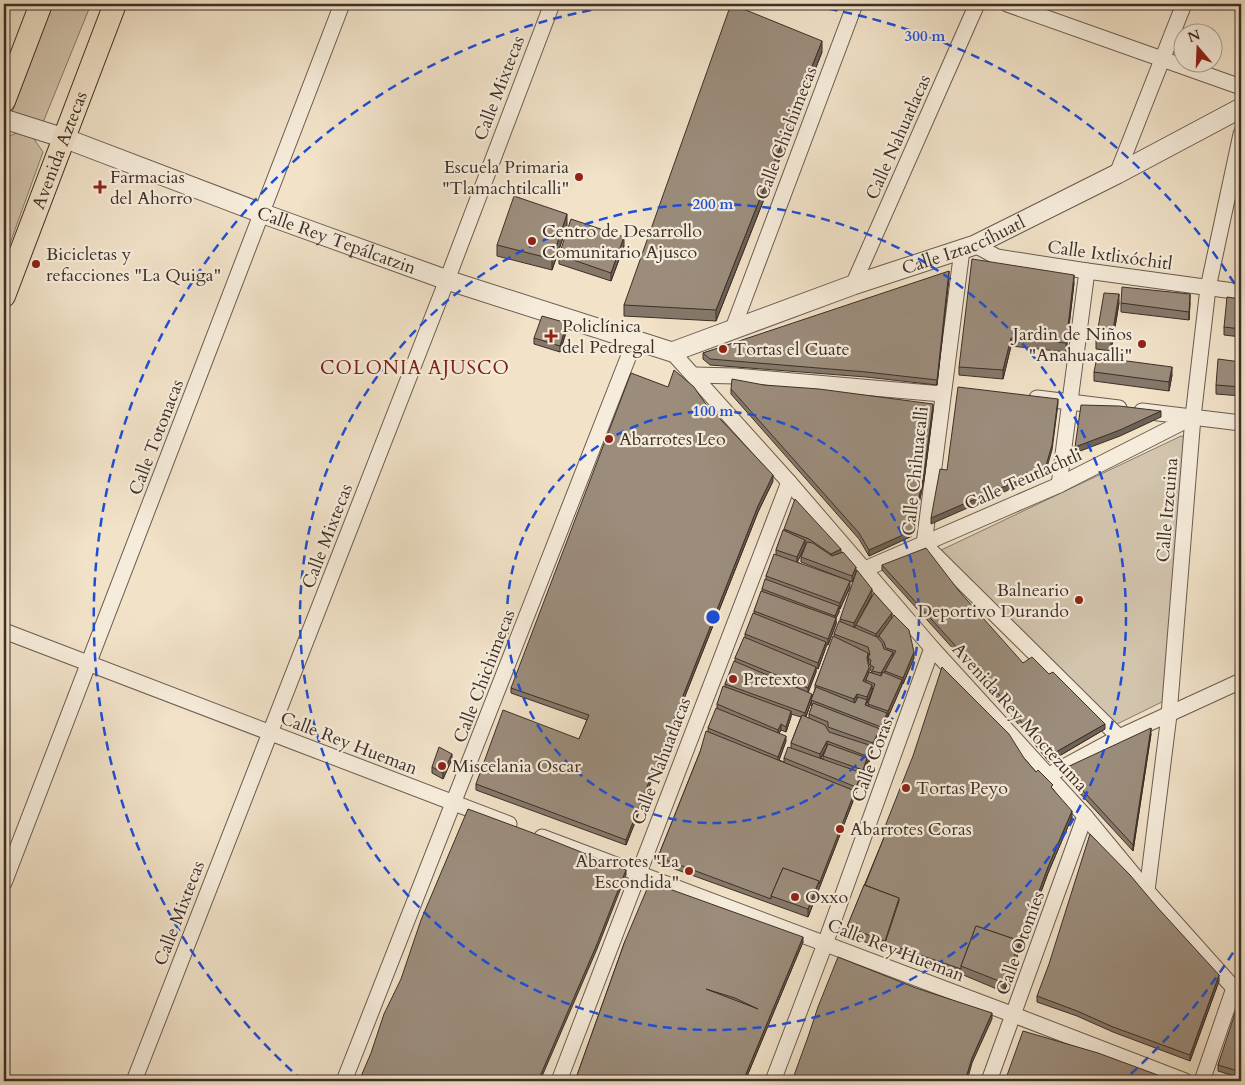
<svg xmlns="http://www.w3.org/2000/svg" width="1245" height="1085" font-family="Cardo,serif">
<rect width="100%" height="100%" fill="#f1e2c8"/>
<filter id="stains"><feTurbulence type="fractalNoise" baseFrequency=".004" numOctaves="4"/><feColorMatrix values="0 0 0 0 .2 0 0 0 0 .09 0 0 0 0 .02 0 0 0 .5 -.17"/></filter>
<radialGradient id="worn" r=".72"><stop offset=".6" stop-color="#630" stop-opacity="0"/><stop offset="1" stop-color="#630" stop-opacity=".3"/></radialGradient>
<!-- green -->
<g fill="#d2c4ad" stroke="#887a6a">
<polygon points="53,4 91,4 42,125 9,120"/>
<polygon points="27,129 43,152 4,260 4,138"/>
<polygon points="1181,436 1185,437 1164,701 1111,727 937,552"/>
</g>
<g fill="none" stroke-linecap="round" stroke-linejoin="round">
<!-- minor casing -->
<g stroke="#6a5c50" stroke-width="17">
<g id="minor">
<polyline points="1007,4 1241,87"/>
<polyline points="1117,174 1184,4"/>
<polyline points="975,245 997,257 1087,271 1241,292"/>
<polyline points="962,250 924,544 1119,737"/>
<polyline points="853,285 977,4"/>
<polyline points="732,331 855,4"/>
<polyline points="672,352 789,482 932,648 1085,816 1147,891 1241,996"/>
<polyline points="694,375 735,376 942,394"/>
<polyline points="1037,398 1119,408"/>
<polyline points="1142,411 1241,423"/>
<polyline points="1059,485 1087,271"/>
<polyline points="865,569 1059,485 1193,417"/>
<polyline points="4,631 509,824"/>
<polyline points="1047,776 1119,737 1241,681"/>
<polyline points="542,837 1014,1015 1185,1081"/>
<polyline points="4,883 342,4"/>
<polyline points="1147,891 1169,715 1193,417 1208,288 1241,134"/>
<polyline points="134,1081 447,280 552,4"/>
<polyline points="344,1081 635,340"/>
<polyline points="559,1081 789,482"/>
<polyline points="773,1081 825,944 932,648"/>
<polyline points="989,1081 1085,816"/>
<polyline points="1202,1081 1234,988"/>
</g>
</g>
<!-- tertiary casing -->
<g stroke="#6a5c50" stroke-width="21">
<g id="tertiary">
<path id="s1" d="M4 119 64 138 261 213 447 280 672 352 853 285 975 245 1117 174 1241 108"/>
</g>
</g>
<!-- primary casing -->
<g stroke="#3d2f28" stroke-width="24">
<g id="primary">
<polyline points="4,101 41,4"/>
<path id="s2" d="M4 296 115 4"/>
</g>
</g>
<!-- minor -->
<use href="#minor" stroke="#f6ecdb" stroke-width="15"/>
<!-- tertiary -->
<use href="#tertiary" stroke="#f6ecdb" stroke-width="19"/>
<!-- primary -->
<use href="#primary" stroke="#f1e2c8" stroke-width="22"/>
</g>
<!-- wall -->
<g fill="#85786a" stroke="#3d2f28" fill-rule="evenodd">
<polygon points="822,52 716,321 624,316 624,305"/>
<polygon points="567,226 552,270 497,256 497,245"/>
<polygon points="624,246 611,281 559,264 559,255"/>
<polygon points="949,277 937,385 866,377 710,365 703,359 703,353"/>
<polygon points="1074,283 1066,352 1011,346 1003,379 959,375 959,367"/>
<polygon points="1241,299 1241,337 1224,335 1224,327"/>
<polygon points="1119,303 1111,351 1096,349 1096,340"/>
<polygon points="1121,303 1190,303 1189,320 1121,312"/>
<polygon points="567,329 560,352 534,344 534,338"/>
<polygon points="1241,362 1241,396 1216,394 1216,385"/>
<polygon points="1094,372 1172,375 1169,391 1094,381"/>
<polygon points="764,385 933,410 924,480 912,536 869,556 859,539 731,394 731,389"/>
<polygon points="705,403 773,481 758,512 626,845 476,790 476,784 579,739 587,720 511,693 511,688"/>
<path d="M784 529 841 552 856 573 852 582 801 562V557L805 547 797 562 850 587 840 609H839V612L836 618V624L828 645H826V647L818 669 816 668V672L808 692 812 698 815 689V685L834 637V634L840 621V619L872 595 862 614 892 617 914 658 903 684 902 683V685L888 717 887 716V719L881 733 880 732V734L873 749H872V752L869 762H867V764L863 776H862V778L856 793 855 792V796L808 917 658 863V857L708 732V728L717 709V704L725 687V684L735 662V658L745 637V634L754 614V611L762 591V589L766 580V576L776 554V550ZM868 653 869 656 868 663 870 665V670L872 672V673L869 672 867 661ZM872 688 873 689 868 706 867 705V703L872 691ZM811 702V706H812L809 714V718L806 717ZM791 714 801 717 791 743V748L784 758V762L779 760 786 741 779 733 781 730 786 732 791 717ZM827 747 823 756V759L821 758Z"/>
<polygon points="882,565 1023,663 1049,674 1105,729 1049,762 993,693 882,570"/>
<polygon points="1151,734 1133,851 1063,775 1063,769"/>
<polygon points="1024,758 1036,772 1053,789 1072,817 1048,873 1004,992 961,974 847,936 847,927 885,835 884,835 884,829"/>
<polygon points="452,759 443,779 432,773 432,767"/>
<polygon points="625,941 803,942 745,1081 575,1081"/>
<polygon points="1219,981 1190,1061 1113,1032 1077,1016 1037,1002 1037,996"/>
<polygon points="1241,1004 1241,1078 1218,1071 1218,1065"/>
</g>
<!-- shaded-wall -->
<g fill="#6c6256" stroke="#3d2f28">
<polygon points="822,41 822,52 716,321 716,310"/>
<polygon points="567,214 567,226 552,270 552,259"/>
<polygon points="624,237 624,246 611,281 611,273"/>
<polygon points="949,271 949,277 937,385 937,380"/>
<polygon points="1074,275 1074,283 1066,352 1066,343"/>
<polygon points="1119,294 1119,303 1111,351 1111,342"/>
<polygon points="1190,294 1190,303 1189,320 1189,312"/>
<polygon points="567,323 567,329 560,352 560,346"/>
<polygon points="1011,338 1011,346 1003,379 1003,370"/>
<polygon points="1172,367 1172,375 1169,391 1169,382"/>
<polygon points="1058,399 1058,404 1052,450 1045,474 931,524 931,518"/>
<polygon points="933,404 933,410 924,480 912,536 869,556 869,550"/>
<polygon points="1161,411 1161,417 1120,436 1075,453 1075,447"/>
<polygon points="773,475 773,481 758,512 626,845 626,840 758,506"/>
<polygon points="805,540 805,546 797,563 797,557"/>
<polygon points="841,549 841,555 831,559 831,554"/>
<polygon points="856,567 856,573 852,582 852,576"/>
<polygon points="850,581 850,587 840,609 840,603"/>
<polygon points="872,589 872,595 854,629 854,623"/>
<polygon points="839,606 839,612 836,618 836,624 828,645 828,639 835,621 835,616"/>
<polygon points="892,613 892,619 876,640 876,634"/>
<polygon points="826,642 826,647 818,669 818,663"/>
<polygon points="893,652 893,657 881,679 881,673"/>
<polygon points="914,652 914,658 903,684 903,678"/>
<polygon points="816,667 816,672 808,693 808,688"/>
<polygon points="869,668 869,674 863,687 863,681"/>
<polygon points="902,680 902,685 888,717 888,711"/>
<polygon points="872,685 872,691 867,703 867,697"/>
<polygon points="812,694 812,700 805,719 805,713"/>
<polygon points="857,694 857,700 854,705 854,699"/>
<polygon points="791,711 791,717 786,732 786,727"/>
<polygon points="887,713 887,719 881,733 881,727"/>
<polygon points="781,724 781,730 778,735 778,730"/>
<polygon points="1105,724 1105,729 1049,762 1049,756"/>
<polygon points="1151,728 1151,734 1133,851 1133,845"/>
<polygon points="880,729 880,734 873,749 873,743"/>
<polygon points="786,736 786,741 778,763 778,757"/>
<polygon points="827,741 827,747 820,759 820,754"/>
<polygon points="872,746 872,752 869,762 869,757"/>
<polygon points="452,754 452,759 443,779 443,773"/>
<polygon points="867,758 867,764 863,776 863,770"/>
<polygon points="862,773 862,778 856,793 856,787"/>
<polygon points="855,791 855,796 808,917 808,909"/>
<polygon points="1072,811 1072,817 1048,873 1004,992 1004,983 1020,941 1048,867"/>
<polygon points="626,870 626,875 597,949 540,1081 538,1081"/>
<polygon points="803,937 803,942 745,1081 743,1081"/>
<polygon points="1219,975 1219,981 1190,1061 1190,1055"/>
<polygon points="992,1013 992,1019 972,1063 967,1081 965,1081 972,1058"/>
</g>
<!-- building -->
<g fill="#9b8c7b" stroke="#3d2f28" fill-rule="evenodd">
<polygon points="731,4 822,41 716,310 624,305"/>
<polygon points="514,196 567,214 552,259 497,245"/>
<polygon points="571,219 624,237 611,273 559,255"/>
<polygon points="972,259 1074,275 1066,343 1011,338 1003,370 959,367"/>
<polygon points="949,271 937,380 866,372 710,359 703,353"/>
<polygon points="1122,287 1190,294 1189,312 1121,303"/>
<polygon points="1104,293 1119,294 1111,342 1096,340"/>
<polygon points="1227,297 1241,299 1241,329 1224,327"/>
<polygon points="542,316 567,323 560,346 534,338"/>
<polygon points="1097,357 1172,367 1169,382 1094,372"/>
<polygon points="1218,359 1241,362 1241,387 1216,385"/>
<polygon points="674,370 694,387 705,403 773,475 758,506 626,840 476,784 503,710 579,739 589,715 511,688 631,373 668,387"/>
<polygon points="732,379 764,385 819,389 933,404 924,474 912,531 869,550 859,533 731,389"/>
<polygon points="958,387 1058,399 1052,445 1045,469 931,518 940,469 947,470"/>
<polygon points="1081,405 1119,406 1161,411 1120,430 1075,447"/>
<polygon points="795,499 841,549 831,554 809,539 784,529"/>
<polygon points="783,530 805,540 797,557 776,550"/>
<polygon points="807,542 813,543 832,556 843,552 856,567 852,576 801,557"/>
<polygon points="926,548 959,591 1023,663 1032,657 1049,674 1053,672 1105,724 1049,756 993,687 882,565"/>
<polygon points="774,554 850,581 840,603 766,576"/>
<polygon points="857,570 872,589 854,623 840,619"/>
<polygon points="765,579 839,606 835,616 762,589"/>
<polygon points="761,591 836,618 828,639 754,611"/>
<polygon points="874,593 892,613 876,634 856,625"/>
<polygon points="753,613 826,642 818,663 745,634"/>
<polygon points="894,615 909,630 914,652 903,678 885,671 896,651 886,648 884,642 879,636"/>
<polygon points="839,621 877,637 882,643 884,649 893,652 881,673 872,671 874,667 870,665 871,660 868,658 870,654 868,647 834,634"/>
<polygon points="833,636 868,653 867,658 869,668 863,681 872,685 867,697 857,694 854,699 815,685"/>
<polygon points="744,637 816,667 808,688 735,658"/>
<polygon points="734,661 812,694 805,713 725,684"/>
<polygon points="942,667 1009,734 1024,758 1036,772 1038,770 1053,785 1051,787 1072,811 1048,867 1020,943 1020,941 976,926 961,966 961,969 885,943 899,901 899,898 865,885 887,830 884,829 913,756"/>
<polygon points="869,672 881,676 883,672 902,680 888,711 868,704 875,684 866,680"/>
<polygon points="723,686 791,711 786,727 781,724 778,730 717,704"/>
<polygon points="816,687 855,703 858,697 867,700 865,705 887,713 881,727 811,700"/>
<polygon points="813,703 880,729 873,743 828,727 828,722 809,714"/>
<polygon points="716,708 786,736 778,757 708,728"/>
<polygon points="802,715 825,725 829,732 872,746 869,757 827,741 820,754 791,743"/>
<polygon points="1151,728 1133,845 1063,769"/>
<polygon points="706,731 855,791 819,884 819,881 783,868 771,896 771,899 658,857 700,752"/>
<polygon points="828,744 867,758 863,770 823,756"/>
<polygon points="439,747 452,754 443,773 432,767"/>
<polygon points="788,747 862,773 856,787 784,758"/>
<polygon points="468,809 541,836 626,870 597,944 538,1081 359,1081 371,1053 384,1014 401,979 421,920"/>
<polygon points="1090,834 1130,875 1157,907 1219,975 1190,1055 1113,1027 1077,1011 1037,996 1049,964"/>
<polygon points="783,868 819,881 808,909 771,896"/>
<path d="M650 882 803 937 743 1081H575L625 941ZM706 989 735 998 758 1009Z"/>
<polygon points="864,885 899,898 885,941 847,927"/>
<polygon points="976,926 1020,941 1004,983 961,966"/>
<polygon points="838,957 916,988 992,1013 972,1058 965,1081 792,1081 808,1037 818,1007"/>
<polygon points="1239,1001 1241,1004 1241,1072 1218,1065"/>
<polygon points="1023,1031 1098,1053 1174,1081 1005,1081"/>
</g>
<!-- distance rings -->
<g fill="none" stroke="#1d4ed8" stroke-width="2.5" stroke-dasharray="9 6">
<circle cx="713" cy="617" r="206"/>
<circle cx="713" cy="617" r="413"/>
<path d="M1241 940A619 619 0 0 1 1123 1081M303 1081A619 619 0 0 1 627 4M799 4A619 619 0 0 1 1241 294"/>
</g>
<!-- markers -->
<g fill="#8f2418" stroke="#f6ecdb" stroke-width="2">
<circle cx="579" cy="177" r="5"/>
<path d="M97.5 179.5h5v5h5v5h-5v5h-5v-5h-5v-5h5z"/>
<circle cx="532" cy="241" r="5"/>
<circle cx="36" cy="264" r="5"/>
<path d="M548.5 328.5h5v5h5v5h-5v5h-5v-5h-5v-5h5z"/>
<circle cx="1142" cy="344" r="5"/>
<circle cx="723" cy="349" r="5"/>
<circle cx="609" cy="439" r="5"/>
<circle cx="1079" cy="600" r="5"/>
<circle cx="733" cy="679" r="5"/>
<circle cx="442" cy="766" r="5"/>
<circle cx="906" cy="788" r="5"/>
<circle cx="840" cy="829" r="5"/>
<circle cx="689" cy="871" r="5"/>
<circle cx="795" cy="897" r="5"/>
</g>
<g text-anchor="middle" stroke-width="4.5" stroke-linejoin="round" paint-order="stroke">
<!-- street labels -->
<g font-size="18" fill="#3d2f28" stroke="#f6ecdb">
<text transform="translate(499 88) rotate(-69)" y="6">Calle Mixtecas</text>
<text transform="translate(786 133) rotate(-69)" y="6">Calle Chichimecas</text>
<text transform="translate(898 137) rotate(-66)" y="6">Calle Nahuatlacas</text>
<text dy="6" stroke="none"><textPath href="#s2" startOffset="156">Avenida Aztecas</textPath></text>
<text dy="6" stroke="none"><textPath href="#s1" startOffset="354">Calle Rey Tepálcatzin</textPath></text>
<text dy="6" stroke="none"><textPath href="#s1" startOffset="1018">Calle Iztaccíhuatl</textPath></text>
<text transform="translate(1110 255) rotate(8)" y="6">Calle Ixtlixóchitl</text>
<text transform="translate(156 437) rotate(-69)" y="6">Calle Totonacas</text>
<text transform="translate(915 471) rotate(-84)" y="6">Calle Chihuacalli</text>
<text transform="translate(1023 479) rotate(-24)" y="6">Calle Teutlachtli</text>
<text transform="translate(1167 510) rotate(-85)" y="6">Calle Itzcuina</text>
<text transform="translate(327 536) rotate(-69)" y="6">Calle Mixtecas</text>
<text transform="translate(484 676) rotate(-69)" y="6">Calle Chichimecas</text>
<text transform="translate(1020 717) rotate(48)" y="6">Avenida Rey Moctezuma</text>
<text transform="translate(349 743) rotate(21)" y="6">Calle Rey Hueman</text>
<text transform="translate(872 760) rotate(-70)" y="6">Calle Coras</text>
<text transform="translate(661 761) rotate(-69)" y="6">Calle Nahuatlacas</text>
<text transform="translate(179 913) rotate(-69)" y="6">Calle Mixtecas</text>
<text transform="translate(1020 943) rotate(-70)" y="6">Calle Otomíes</text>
<text transform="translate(896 950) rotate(21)" y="6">Calle Rey Hueman</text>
</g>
<!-- poi labels -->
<g font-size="18" fill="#3d2f28" stroke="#f6ecdb" text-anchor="start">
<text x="569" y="173" text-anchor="end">Escuela Primaria<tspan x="569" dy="21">"Tlamachtilcalli"</tspan></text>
<text x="110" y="183">Farmacias<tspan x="110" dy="21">del Ahorro</tspan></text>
<text x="542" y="237">Centro de Desarrollo<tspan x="542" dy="21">Comunitario Ajusco</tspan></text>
<text x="46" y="260">Bicicletas y<tspan x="46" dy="21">refacciones "La Quiga"</tspan></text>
<text x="562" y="332">Policlínica<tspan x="562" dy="21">del Pedregal</tspan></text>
<text x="1132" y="340" text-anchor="end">Jardin de Niños<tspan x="1132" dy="21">"Anahuacalli"</tspan></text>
<text x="733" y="355">Tortas el Cuate</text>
<text x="619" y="445">Abarrotes Leo</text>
<text x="1069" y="596" text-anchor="end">Balneario<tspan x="1069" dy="21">Deportivo Durando</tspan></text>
<text x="743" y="685">Pretexto</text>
<text x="452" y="772">Miscelania Oscar</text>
<text x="916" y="794">Tortas Peyo</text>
<text x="850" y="835">Abarrotes Coras</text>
<text x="679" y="867" text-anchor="end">Abarrotes "La<tspan x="679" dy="21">Escondida"</tspan></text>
<text x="805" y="903">Oxxo</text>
</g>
<!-- neighbourhood labels -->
<g font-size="19" letter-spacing="1" fill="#7a1f14" stroke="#f6ecdb">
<text x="415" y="374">COLONIA AJUSCO</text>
</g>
</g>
<circle cx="713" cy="617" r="8" fill="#1d4ed8" stroke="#f6ecdb" stroke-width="2.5"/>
<g font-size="15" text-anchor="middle" font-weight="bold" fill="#1d4ed8" stroke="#f6ecdb" stroke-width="4.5" stroke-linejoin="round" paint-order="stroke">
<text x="925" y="41">300 m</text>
<text x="713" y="209">200 m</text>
<text x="713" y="416">100 m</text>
</g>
<!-- margin -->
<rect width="1245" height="1085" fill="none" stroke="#f1e2c8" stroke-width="20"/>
<rect x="5" y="5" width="1235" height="1075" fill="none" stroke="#3d2f28" stroke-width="2.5"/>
<rect x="10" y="10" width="1225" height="1065" fill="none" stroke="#3d2f28"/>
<!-- north arrow -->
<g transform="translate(1198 48) rotate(341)"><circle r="24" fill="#f6ecdb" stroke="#aca093"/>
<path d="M0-4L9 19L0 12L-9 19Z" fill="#8f2418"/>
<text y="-8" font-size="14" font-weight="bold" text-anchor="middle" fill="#3d2f28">N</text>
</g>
<rect width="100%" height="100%" filter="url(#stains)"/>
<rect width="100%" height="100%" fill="url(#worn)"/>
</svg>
